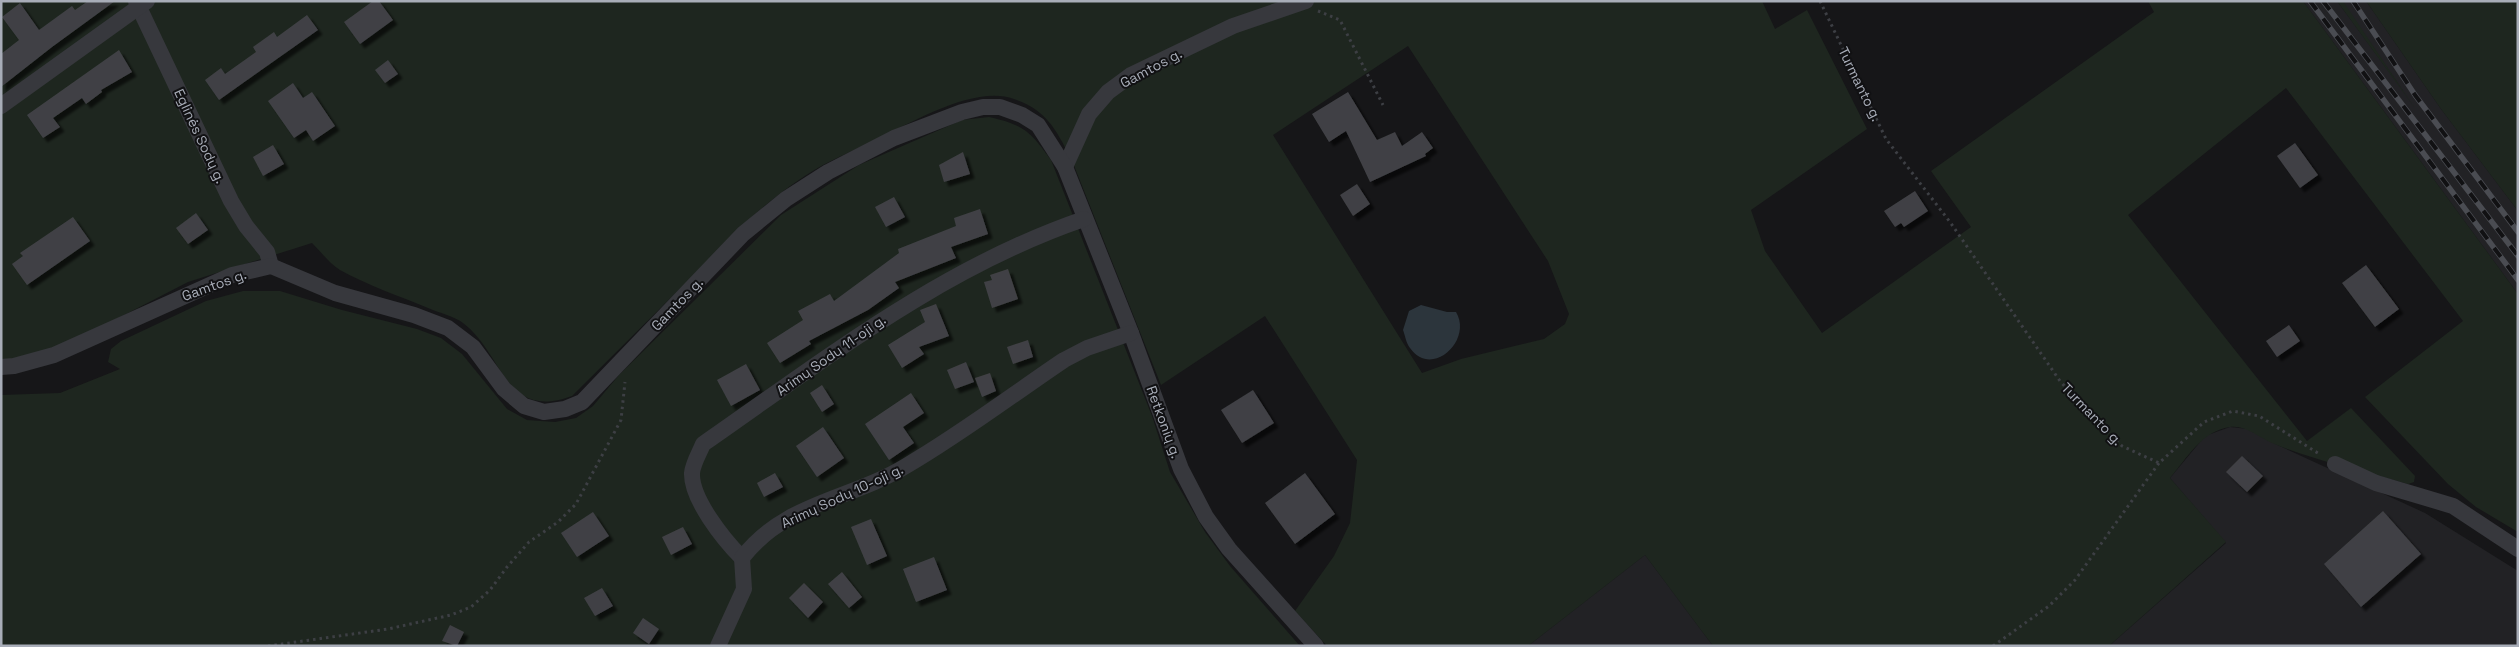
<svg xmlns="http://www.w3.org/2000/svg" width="2519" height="647" font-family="'Space Grotesk',sans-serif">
<defs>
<filter id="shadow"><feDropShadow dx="4.5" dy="4.5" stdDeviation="1" flood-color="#0009"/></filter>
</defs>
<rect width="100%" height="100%" fill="#161618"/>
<!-- built -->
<g fill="#222225">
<polygon points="2303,1 2337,1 2403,91 2342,1 2366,1 2441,109 2518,211 2518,294"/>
<polygon points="2230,427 2248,429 2271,442 2425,513 2518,571 2518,646 2109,646 2226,543 2170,478 2205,436"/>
<polygon points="1645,555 1713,646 1528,646"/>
</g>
<!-- green -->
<g fill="#1e261f" fill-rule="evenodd">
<path d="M1 1H1762L1775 29 1807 10 1867 129 1751 210 1765 251 1822 333 1971 227 1931 171 2154 12 2148 1H2303L2518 294V532L2476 507 2448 484 2365 397 2463 321 2286 88 2128 215 2307 441 2351 408 2415 476 2414 482 2408 484C2363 471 2316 461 2272 443 2258 437 2246 425 2230 427 2202 431 2187 458 2170 478L2226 542 2109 646H1713L1645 555 1528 646H1327L1295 611 1334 556 1350 523 1357 460 1265 316 1161 385 1073 163C1058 133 1048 110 1014 99 975 85 915 121 881 137 862 147 842 155 823 165 798 179 776 196 755 214L572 396C504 421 504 354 463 323 454 316 439 313 428 308 399 296 367 285 340 270 330 264 321 252 312 243L188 282 68 344 22 358 1 360ZM1408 46 1548 261 1569 314 1565 324 1544 339 1461 359 1422 373 1273 135Z"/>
<polygon points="2337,1 2343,1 2414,107"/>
<polygon points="2366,1 2518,1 2518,211 2441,109"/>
<path d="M989 117C1024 125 1030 131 1051 160L1152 416 1170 472 1205 532 1230 566 1300 646H1V395L60 393 120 369 108 362 111 349 121 341 206 301 243 291H280L342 310 417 329 441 338 462 354 507 409 527 420 555 422 576 418 593 406 619 375 781 215 859 165 962 120Z"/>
</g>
<!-- water -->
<path fill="#2c353c" d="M1421 305 1447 312H1456C1473 340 1432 379 1410 348 1406 343 1405 335 1403 330L1409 311Z"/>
<!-- building -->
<g fill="#404145" filter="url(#shadow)">
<polygon points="88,1 115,1 52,47 1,87 1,54 19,40 2,17 20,3 39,30 72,6 75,10"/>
<polygon points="373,1 379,1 393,20 360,44 344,22"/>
<polygon points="307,15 318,30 219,100 205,80 221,68 225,74 256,52 253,47 274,32 277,37"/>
<polygon points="119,50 132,72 101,90 102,92 86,104 82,98 53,118 60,127 43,138 27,115"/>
<polygon points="388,60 398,74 385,83 375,70"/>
<polygon points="293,83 303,98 312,92 335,126 313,141 306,130 294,138 268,101"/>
<polygon points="1348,92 1377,140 1395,132 1402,146 1422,132 1433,148 1425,154 1426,156 1370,182 1346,131 1329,142 1312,114"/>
<polygon points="2295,143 2318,175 2300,188 2277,156"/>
<polygon points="273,145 284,164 263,176 253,157"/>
<polygon points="963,152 970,174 944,182 939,165"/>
<polygon points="1357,184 1370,204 1353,216 1340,195"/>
<polygon points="1915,191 1928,211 1904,227 1901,223 1895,227 1884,211"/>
<polygon points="894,197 905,217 886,227 875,207"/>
<polygon points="980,209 988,234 951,247 956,258 895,282 899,288 868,310 809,341 811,344 780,363 767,343 803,320 798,311 830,294 834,301 899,253 898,249 956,226 954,218"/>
<polygon points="196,213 208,230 188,244 176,228"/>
<polygon points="73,217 90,241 27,285 12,264 23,256 20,253"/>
<polygon points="2366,265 2399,309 2375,327 2342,283"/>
<polygon points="1008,269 1018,299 992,308 984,282 992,280 990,275"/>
<polygon points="936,304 949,336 919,347 924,354 902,368 888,345 925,322 920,310"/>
<polygon points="2289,325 2300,341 2277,357 2266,341"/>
<polygon points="1028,340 1033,357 1013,364 1007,347"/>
<polygon points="966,362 974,382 955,389 947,370"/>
<polygon points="746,364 760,390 731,406 717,380"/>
<polygon points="990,373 996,391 982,397 975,378"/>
<polygon points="822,385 834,404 822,412 810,393"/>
<polygon points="1253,390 1274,423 1242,443 1221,410"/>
<polygon points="911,393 924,413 903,427 914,443 889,460 865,424"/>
<polygon points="823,427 844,458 817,477 796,446"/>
<polygon points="2242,456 2263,476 2247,492 2226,472"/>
<polygon points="775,473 783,487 764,497 757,483"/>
<polygon points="1305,473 1335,514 1295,544 1265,503"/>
<polygon points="2383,511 2421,554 2361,607 2324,564"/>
<polygon points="593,512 609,536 577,557 561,533"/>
<polygon points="871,519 887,556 867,565 851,527"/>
<polygon points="683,527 692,544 671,555 662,537"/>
<polygon points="934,557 947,590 916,602 903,569"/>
<polygon points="842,572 862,597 849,608 828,584"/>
<polygon points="804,583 823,602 808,618 789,598"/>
<polygon points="602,588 613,606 595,616 584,598"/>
<polygon points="643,618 659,629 649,644 633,633"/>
<polygon points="450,625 464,632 457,646 442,641"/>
</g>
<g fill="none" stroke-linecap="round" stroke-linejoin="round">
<!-- path -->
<g stroke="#3d3f44" stroke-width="3" stroke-dasharray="2.5 4" stroke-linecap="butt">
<polyline points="1820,1 1886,139 1950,222 2060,381 2091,416 2122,446 2159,463 2204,422 2233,411 2259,416 2321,455"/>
<polyline points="1318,11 1340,20 1383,105"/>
<polyline points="268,646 388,629 451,615 471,607 490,590 507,567 529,542 558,522 576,504 621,420 625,382"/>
<polyline points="1993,646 2049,606 2075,580 2159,463"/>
</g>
<!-- street -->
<g stroke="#37383d" stroke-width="16">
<polyline points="136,1 231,201 246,226 267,252 271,266"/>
<polyline points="1,106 147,1"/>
<polyline points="1065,167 1089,114 1108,92 1131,75 1233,26 1306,1"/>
<polyline points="1,367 14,366 54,355 232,275 271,266 335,293 414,315 448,328 473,347 504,389 524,406 544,412 565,409 582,402 743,234 786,199 828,172 894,138 962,112 983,107 1000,107 1022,115 1038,125 1065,167 1131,333 1181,469 1206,517 1229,549 1316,646"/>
<polyline points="2335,464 2376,483 2453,506 2518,549"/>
<path d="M742 558C724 540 691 499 692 473 693 463 700 452 703 444 824 360 943 267 1084 219"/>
<path d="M718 646 744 589 742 558C785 502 850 500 906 466 961 434 1012 395 1064 360L1087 348 1131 333"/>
</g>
<!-- rail casing -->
<g stroke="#4a4c52" stroke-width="5.5">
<g id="rail">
<polyline points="2310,1 2518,280"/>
<polyline points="2323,1 2518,256"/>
<polyline points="2353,1 2415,95 2518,232"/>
</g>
</g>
<!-- rail -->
<use href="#rail" stroke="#111113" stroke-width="4" stroke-dasharray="11" stroke-linecap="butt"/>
</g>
<g text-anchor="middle" stroke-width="4" stroke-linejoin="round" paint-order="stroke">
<!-- street labels -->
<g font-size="14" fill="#a8adb8" stroke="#111113">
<text transform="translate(1151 68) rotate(-28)" y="5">Gamtos g.</text>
<text transform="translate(1860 84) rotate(64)" y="5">Turmanto g.</text>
<text transform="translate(200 136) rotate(65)" y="5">Eglinės Sodų g.</text>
<text transform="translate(214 285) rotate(-20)" y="5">Gamtos g.</text>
<text transform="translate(677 304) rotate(-46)" y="5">Gamtos g.</text>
<text transform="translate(831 355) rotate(-35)" y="5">Arimų Sodų 11-oji g.</text>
<text transform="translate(2092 414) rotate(46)" y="5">Turmanto g.</text>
<text transform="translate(1164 422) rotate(70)" y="5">Retkonių g.</text>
<text transform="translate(842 496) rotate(-25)" y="5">Arimų Sodų 10-oji g.</text>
</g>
</g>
<!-- border -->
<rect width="2519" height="647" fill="none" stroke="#a8adb8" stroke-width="5"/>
</svg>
